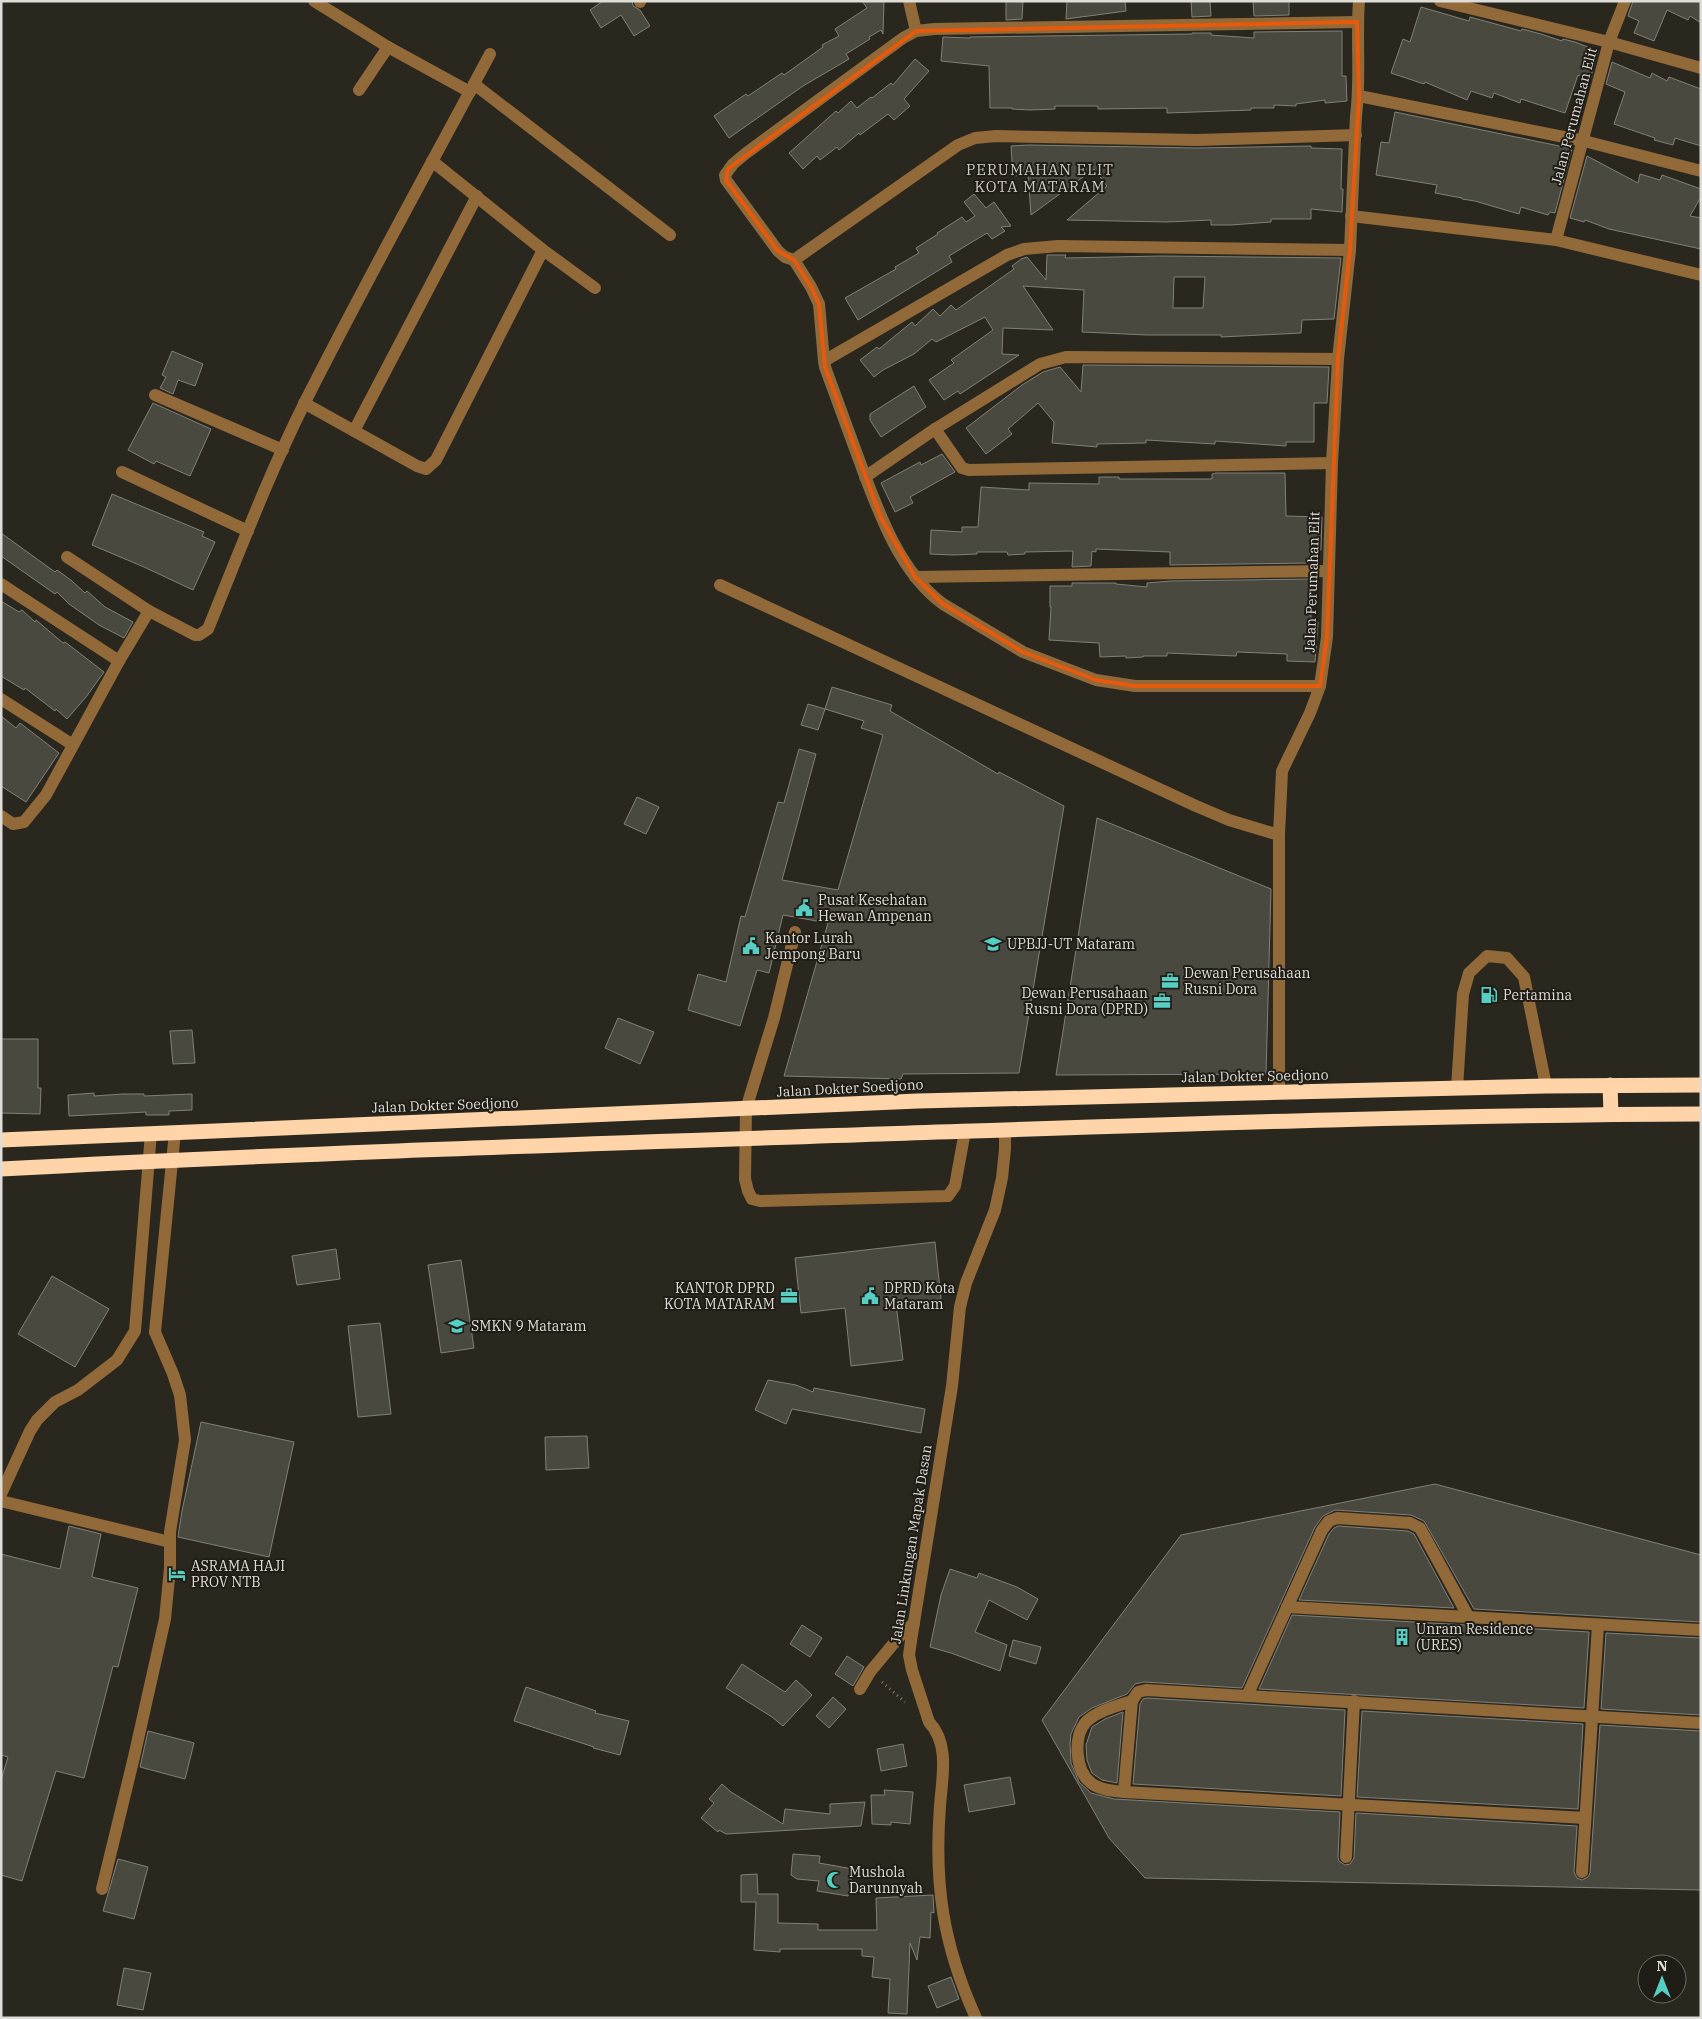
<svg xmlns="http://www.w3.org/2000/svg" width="1702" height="2019" font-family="'IBM Plex Serif',serif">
<rect width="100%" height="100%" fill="#2a271f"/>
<!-- building -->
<g fill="#494940" stroke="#818177" fill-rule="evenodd">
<polygon points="603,1 632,1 633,6 640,10 650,26 634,36 621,15 601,28 590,10"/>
<polygon points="862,1 884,1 883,34 881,30 869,37 870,39 846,54 849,59 803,86 729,138 714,116 746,94 748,96 782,73 784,75 823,47 822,45 839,36 835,29 867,8"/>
<polygon points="1006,1 1023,1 1022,19 1006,20"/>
<polygon points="1067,1 1125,1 1126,11 1066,19"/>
<polygon points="1191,1 1210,1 1211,16 1192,17"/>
<polygon points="1253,1 1289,1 1289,15 1254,16"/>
<polygon points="1633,1 1701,1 1701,23 1690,16 1688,20 1667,10 1654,41 1634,33 1639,21 1628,16"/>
<polygon points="1421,7 1469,21 1470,17 1521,31 1522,29 1541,34 1562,41 1563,39 1575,42 1598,51 1590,80 1578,75 1565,113 1521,99 1520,103 1494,93 1492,98 1471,91 1467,100 1425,82 1424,84 1391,73 1403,39 1410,42"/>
<polygon points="1342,31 1342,76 1346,76 1347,101 1325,103 1325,100 1296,104 1296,106 1274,105 1274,108 1251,108 1251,110 1167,113 1167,108 1098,109 1098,106 1055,106 1055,109 1030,110 1012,109 1012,108 990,108 989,66 941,61 943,37 970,38 970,37 1192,34 1192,33 1211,33 1211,35 1254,38 1254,32"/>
<polygon points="915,59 929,71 904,99 910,106 894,120 888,114 860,135 859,133 839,150 837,147 820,160 817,156 803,169 789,153 836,111 838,113 851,101 857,108 871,97 872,98 891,83 893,85"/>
<polygon points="1612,62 1650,78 1652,73 1667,81 1669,77 1701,89 1701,146 1675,138 1673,145 1654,140 1655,138 1614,124 1625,92 1606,84"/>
<polygon points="1395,112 1569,148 1572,149 1555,213 1550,212 1548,215 1521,207 1519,214 1475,201 1462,199 1462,198 1435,193 1437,185 1376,175 1381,142 1389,143"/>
<polygon points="1028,145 1197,148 1311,146 1311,148 1342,149 1341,189 1343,189 1342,212 1311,209 1311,219 1271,219 1271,222 1231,225 1211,225 1211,220 1167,222 1067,220 1107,186 1094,169 1031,215 1028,175 1013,176 1011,146"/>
<polygon points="1587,156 1638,183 1640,174 1660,180 1662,175 1701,189 1701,197 1690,216 1701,218 1701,249 1609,229 1585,220 1584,222 1570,218"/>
<polygon points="974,194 986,208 994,202 1011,226 1001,227 1005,231 992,239 987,233 949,256 952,262 858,320 845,298 896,269 895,267 919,253 916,248 938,234 937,233 962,217 966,222 975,216 964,202"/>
<path d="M1047 255H1066L1065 258 1161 256 1341 258 1334 319 1302 320 1301 333 1221 337V335H1147L1082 332 1084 290 1023 286 1053 330 1003 328 1002 354 1019 355 960 394 958 391 944 400 929 380 954 363 951 360 993 330 985 317 936 342 932 339 914 354 883 370 874 377 860 360 877 347 879 349 912 322 915 326 933 309 940 316 951 305 956 310 1014 269 1012 266 1021 259 1027 257 1046 280ZM1174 277H1205L1203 308H1173Z"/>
<polygon points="172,351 203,364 195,386 178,380 173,394 160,388 166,377 162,375"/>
<polygon points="1083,365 1329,367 1327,403 1314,403 1314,442 1286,442 1286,446 1215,441 1215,444 1146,440 1146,443 1097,444 1097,447 1052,443 1054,422 1038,403 1008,429 1012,434 986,454 966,428 1022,385 1043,372 1060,367 1081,392"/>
<polygon points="914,386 926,407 881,437 870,420 870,414"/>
<polygon points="153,403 211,429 190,476 156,461 154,464 128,450"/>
<polygon points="942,454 955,472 910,497 913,503 895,512 881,483 920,462 921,465"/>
<polygon points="1216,473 1285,473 1286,516 1322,517 1321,550 1310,550 1310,563 1170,565 1170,552 1096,549 1096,552 1092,551 1091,566 1072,567 1073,551 1025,552 1025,554 1008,555 1007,552 977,552 977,554 954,555 930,554 931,530 962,532 962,527 978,527 981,487 1029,490 1029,483 1099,484 1099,477 1119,477 1119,479 1212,479 1212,474"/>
<polygon points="112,494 204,532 202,536 215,542 193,590 144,567 92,545"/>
<polygon points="1,533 55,572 57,570 72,581 85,593 87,591 105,607 133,622 124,638 99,625 69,604 57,592 55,594 1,556"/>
<polygon points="1311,579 1311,622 1318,622 1315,662 1287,661 1287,654 1237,652 1236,656 1167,653 1167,656 1143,656 1143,657 1126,658 1126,656 1100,657 1099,643 1049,640 1051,607 1050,607 1050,586 1072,586 1072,583 1116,583 1116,584 1147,587 1147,583 1171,581"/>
<polygon points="1,601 19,612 22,610 35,622 36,620 63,643 65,642 104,672 86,697 67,719 56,709 55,711 25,688 24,690 1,676"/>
<polygon points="832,687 892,705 890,711 998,774 999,772 1064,806 1019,1073 903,1074 901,1079 784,1076 828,923 783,915 769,973 757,970 740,1026 688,1010 698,974 726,982 741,916 745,917 778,802 784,803 799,749 816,754 782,880 838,890 883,735 861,728 864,721 825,709"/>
<polygon points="808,704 825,709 818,730 801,725"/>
<polygon points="1,716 16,728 20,723 59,753 26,802 1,786"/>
<polygon points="637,797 659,807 646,834 624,824"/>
<polygon points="1097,818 1271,889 1266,1074 1056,1075"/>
<polygon points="618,1018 654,1032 640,1064 605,1048"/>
<polygon points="192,1030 195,1063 173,1064 170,1031"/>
<polygon points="1,1039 38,1039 38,1088 41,1088 40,1114 1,1113"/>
<polygon points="94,1093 94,1096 123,1094 144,1094 144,1096 192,1094 192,1110 169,1111 169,1115 146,1115 146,1112 69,1116 68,1095"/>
<polygon points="935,1242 941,1299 896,1304 903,1360 851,1366 845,1308 801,1313 795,1258"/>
<polygon points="336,1249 340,1279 297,1285 292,1256"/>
<polygon points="461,1260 474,1348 441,1353 428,1265"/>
<polygon points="52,1276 109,1309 75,1367 18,1334"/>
<polygon points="380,1323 391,1414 358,1417 348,1326"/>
<polygon points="768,1380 796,1385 813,1392 814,1388 925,1409 921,1433 792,1409 786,1424 755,1410"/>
<polygon points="201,1422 294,1442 269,1557 178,1537 182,1511"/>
<polygon points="587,1436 589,1468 546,1470 545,1437"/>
<polygon points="1435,1484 1701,1555 1701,1622 1474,1609 1424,1521 1411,1515 1335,1510 1323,1516 1315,1527 1242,1688 1144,1682 1135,1684 1127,1694 1092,1708 1079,1717 1071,1734 1070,1744 1071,1763 1079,1782 1091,1793 1114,1799 1340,1812 1338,1857 1339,1861 1345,1865 1350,1864 1354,1858 1356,1813 1577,1826 1574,1872 1577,1878 1582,1880 1588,1877 1590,1873 1600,1725 1701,1731 1701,1890 1145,1878 1109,1838 1042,1720 1181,1535"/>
<polygon points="69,1526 101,1534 92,1577 138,1588 118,1667 113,1666 84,1778 56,1771 22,1881 1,1875 1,1780 8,1757 1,1755 1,1554 60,1569"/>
<polygon points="1338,1526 1408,1531 1414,1534 1454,1608 1299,1600 1329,1534 1334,1528"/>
<polygon points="950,1569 977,1578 979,1573 1017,1587 1038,1599 1027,1620 989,1600 975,1632 1007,1645 1000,1671 951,1653 930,1647 941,1595"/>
<polygon points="1292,1615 1589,1632 1584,1708 1259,1689"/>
<polygon points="802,1625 822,1638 810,1657 790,1644"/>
<polygon points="1606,1633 1701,1638 1701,1715 1601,1709"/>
<polygon points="1013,1640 1041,1647 1036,1664 1009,1656"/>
<polygon points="847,1656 864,1667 853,1686 835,1674"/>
<polygon points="742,1664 785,1692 796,1680 812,1695 783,1726 772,1717 726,1688"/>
<polygon points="526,1687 596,1711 595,1713 629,1721 620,1755 593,1748 594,1747 514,1721"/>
<polygon points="833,1697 846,1709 829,1728 816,1716"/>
<polygon points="1147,1698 1345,1710 1341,1796 1133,1784 1140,1704 1143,1699"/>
<polygon points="1362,1711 1583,1724 1578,1809 1357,1797"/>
<polygon points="1123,1712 1117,1783 1102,1780 1092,1773 1087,1760 1086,1745 1092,1727 1105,1719"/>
<polygon points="148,1731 194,1743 185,1779 140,1767"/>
<polygon points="903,1744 907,1766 881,1771 877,1749"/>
<polygon points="1010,1777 1015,1804 969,1812 964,1785"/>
<polygon points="722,1784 731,1792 783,1824 785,1809 830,1814 830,1804 865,1802 861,1826 726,1834 719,1830 718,1832 701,1818 714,1803 709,1799"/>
<polygon points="884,1790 913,1792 910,1824 891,1822 891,1825 872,1824 871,1795 885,1795"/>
<polygon points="793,1854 820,1856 819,1863 853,1869 848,1896 817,1891 819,1881 797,1879 791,1875"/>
<polygon points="118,1859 148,1867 134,1919 103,1911"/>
<polygon points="757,1874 758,1894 778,1894 778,1923 818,1924 818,1930 877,1930 876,1898 933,1895 934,1913 931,1912 930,1938 920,1937 917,1960 910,1943 907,2014 888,2013 890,1979 872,1977 874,1957 862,1956 862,1949 780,1949 780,1952 754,1950 756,1902 741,1902 741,1875"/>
<polygon points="124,1968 151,1973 143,2010 117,2005"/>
<polygon points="951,1977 959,1999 937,2008 928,1986"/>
</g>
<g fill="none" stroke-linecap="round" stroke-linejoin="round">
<!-- path -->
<polyline stroke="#7e7c75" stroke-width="3" stroke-dasharray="1 4" stroke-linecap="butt" points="882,1682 905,1702"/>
<!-- minor -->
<g stroke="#926939" stroke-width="12">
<polyline points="314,1 388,47 470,92"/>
<polyline points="640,1 640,2"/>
<polyline points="909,1 916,31"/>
<polyline points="1440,1 1609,42 1701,68"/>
<polyline points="474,84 670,235"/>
<polyline points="359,90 388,47"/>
<polyline points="1359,96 1584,141 1701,171"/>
<polyline points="1356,135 1197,140 996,136 975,138 958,145 794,260 785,257 778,251 726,180 725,175 733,164 745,154 903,38 916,31 934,29 1357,22"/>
<polyline points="432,161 543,250 595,288"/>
<polyline points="1351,216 1556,240 1701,275"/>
<polyline points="1556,240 1609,42 1625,1"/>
<polyline points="794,260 811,287 819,304 824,361"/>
<polyline points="155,395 283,450"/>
<polyline points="304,403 417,466 426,469 436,460 543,250"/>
<polyline points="935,429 962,468 969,470 1332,463"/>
<polyline points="354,431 477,196"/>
<polyline points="122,472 248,531"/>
<polyline points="865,477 935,429 1040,364 1066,357 1338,359"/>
<polyline points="67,557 149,611 119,661"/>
<polyline points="915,577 1328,571"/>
<polyline points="1,584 119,661 46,795 24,822 13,824 1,816"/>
<polyline points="720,585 1196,806 1229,820 1279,835"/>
<path d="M149 611 195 635H199L208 629C239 553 268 476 305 402 364 285 428 170 490 54"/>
<path d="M1320 686H1135L1096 680 1023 652 943 604C898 571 877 508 858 457 847 427 836 397 825 367L824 361 1007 255 1024 249 1058 246 1350 250"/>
<polyline points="1,699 73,745"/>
<polyline points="795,932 774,1018 746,1109 745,1179 748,1191 752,1199 760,1201 948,1196 955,1186 965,1131"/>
<polyline points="1457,1088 1463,994 1469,973 1487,956 1507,958 1524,977 1546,1086"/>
<path d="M1279 1092V835L1282 771 1310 713 1320 686 1327 637 1332 463 1338 359 1350 250 1356 116C1361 78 1356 40 1359 1"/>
<polyline points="155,1332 175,1132"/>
<polyline points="1,1494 30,1431 37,1420 55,1402 78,1390 117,1360 135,1331 151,1133"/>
<polyline points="1,1501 170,1542"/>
<polyline points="1287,1607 1701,1630"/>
<polyline points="860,1689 870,1672 899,1637 914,1623"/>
<polyline points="1247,1696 1322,1530 1329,1521 1337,1518 1410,1523 1420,1528 1468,1616"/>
<path d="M1124 1792C1113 1791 1100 1790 1091 1783 1075 1771 1073 1736 1086 1722 1097 1711 1117 1706 1132 1701"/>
<polyline points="1585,1818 1124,1792 1132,1701 1138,1692 1146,1690 1701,1723"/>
<polyline points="1346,1857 1354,1701"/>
<polyline points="1582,1872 1598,1625"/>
<polyline points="102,1889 134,1757 165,1619 170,1568 170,1532 185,1440 180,1395 173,1374 155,1332"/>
<path d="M976 2018C943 1945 934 1885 940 1806 942 1778 950 1744 929 1722L912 1670 909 1655 911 1641 952 1386 960 1307 966 1283 995 1210 1002 1178 1005 1149V1130"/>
</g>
<!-- highway -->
<g stroke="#fed4a8" stroke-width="15">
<polyline points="1610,1085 1611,1114"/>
<polyline points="1,1140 918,1101 1546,1086 1701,1085"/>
<path d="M1 1169C294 1153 588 1144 881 1134 1154 1125 1427 1115 1701 1114"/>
</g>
</g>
<!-- marked area -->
<path fill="none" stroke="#e8590c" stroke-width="4" stroke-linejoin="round" d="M1357 22 1359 96 1350 250 1338 359 1327 637 1320 686H1135L1096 680 1023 652 943 604 915 577 881 518 825 367 819 304 811 287 794 260 778 251 726 180 728 169 916 31Z"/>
<!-- icons -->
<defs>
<g id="civic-bare" transform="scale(1.35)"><path d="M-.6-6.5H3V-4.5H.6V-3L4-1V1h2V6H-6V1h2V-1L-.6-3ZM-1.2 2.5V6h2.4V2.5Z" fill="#56cec3" stroke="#201d16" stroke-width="2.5" paint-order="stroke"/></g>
<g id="university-bare" transform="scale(1.35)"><path d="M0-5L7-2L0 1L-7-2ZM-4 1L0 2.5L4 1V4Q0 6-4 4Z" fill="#56cec3" stroke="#201d16" stroke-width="2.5" paint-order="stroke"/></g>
<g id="office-bare" transform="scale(1.35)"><path d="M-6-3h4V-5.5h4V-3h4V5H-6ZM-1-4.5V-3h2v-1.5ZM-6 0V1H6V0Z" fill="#56cec3" stroke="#201d16" stroke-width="2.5" paint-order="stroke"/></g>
<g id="fuel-bare" transform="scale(1.35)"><path d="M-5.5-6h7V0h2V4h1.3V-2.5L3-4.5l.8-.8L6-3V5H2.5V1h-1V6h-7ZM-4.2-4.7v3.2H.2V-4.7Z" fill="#56cec3" stroke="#201d16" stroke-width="2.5" paint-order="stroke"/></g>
<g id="school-bare" transform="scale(1.35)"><path d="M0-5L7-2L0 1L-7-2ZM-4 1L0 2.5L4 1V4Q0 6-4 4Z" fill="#56cec3" stroke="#201d16" stroke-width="2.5" paint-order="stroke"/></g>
<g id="hotel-bare" transform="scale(1.35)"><path d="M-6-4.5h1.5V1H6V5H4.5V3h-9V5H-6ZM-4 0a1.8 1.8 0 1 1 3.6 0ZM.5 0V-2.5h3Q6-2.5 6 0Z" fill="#56cec3" stroke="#201d16" stroke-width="2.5" paint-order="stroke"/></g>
<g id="building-bare" transform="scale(1.35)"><path d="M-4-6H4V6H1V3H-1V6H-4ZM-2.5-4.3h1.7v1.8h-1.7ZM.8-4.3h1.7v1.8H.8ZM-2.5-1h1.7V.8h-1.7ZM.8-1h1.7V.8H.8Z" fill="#56cec3" stroke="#201d16" stroke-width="2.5" paint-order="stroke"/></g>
<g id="mosque-bare" transform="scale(1.35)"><path d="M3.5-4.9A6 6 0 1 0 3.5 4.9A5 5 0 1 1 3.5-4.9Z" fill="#56cec3" stroke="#201d16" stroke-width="2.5" paint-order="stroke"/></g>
</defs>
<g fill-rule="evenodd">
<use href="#civic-bare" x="804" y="908"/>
<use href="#university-bare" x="993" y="944"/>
<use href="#civic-bare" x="751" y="946"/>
<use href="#office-bare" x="1170" y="981"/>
<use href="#fuel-bare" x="1489" y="995"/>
<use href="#office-bare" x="1162" y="1001"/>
<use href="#office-bare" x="789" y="1296"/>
<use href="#civic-bare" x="870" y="1296"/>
<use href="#school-bare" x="457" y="1326"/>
<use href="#hotel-bare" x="177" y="1574"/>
<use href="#building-bare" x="1402" y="1637"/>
<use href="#mosque-bare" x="835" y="1880"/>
</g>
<g text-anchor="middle" stroke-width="4" stroke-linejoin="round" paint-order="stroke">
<!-- street labels -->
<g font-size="14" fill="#dfddd8" stroke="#201d16">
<text transform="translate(1574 116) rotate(-75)" y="5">Jalan Perumahan Elit</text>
<text transform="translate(1312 582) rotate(-88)" y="5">Jalan Perumahan Elit</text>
<text transform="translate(1255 1076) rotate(-1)" y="5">Jalan Dokter Soedjono</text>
<text transform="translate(850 1088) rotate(-3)" y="5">Jalan Dokter Soedjono</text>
<text transform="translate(445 1105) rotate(-2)" y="5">Jalan Dokter Soedjono</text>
<text transform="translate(911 1544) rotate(-81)" y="5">Jalan Linkungan Mapak Dasan</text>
</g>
<!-- poi labels -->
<g font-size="14" fill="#dfddd8" stroke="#201d16" text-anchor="start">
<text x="818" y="905">Pusat Kesehatan<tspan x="818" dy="16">Hewan Ampenan</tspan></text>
<text x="765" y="943">Kantor Lurah<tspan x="765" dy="16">Jempong Baru</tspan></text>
<text x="1007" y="949">UPBJJ-UT Mataram</text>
<text x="1184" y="978">Dewan Perusahaan<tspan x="1184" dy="16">Rusni Dora</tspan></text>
<text x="1148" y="998" text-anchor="end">Dewan Perusahaan<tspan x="1148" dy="16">Rusni Dora (DPRD)</tspan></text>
<text x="1503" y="1000">Pertamina</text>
<text x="775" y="1293" text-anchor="end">KANTOR DPRD<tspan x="775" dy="16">KOTA MATARAM</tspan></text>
<text x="884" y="1293">DPRD Kota<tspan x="884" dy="16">Mataram</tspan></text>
<text x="471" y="1331">SMKN 9 Mataram</text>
<text x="191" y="1571">ASRAMA HAJI<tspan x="191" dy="16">PROV NTB</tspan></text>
<text x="1416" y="1634">Unram Residence<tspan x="1416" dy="16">(URES)</tspan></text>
<text x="849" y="1877">Mushola<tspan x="849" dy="16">Darunnyah</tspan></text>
</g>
<!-- neighbourhood labels -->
<g font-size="15" letter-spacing="1" fill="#cecac1" stroke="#201d16">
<text x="1040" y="175">PERUMAHAN ELIT<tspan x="1040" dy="17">KOTA MATARAM</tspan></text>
</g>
</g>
<!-- border -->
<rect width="1702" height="2019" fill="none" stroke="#dfddd8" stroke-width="5"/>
<!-- north arrow -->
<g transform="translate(1662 1979)"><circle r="24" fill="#201d16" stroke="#6c6a64"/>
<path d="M0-4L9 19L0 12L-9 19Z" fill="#56cec3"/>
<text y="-8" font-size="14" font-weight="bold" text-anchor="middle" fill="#dfddd8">N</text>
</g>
</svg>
